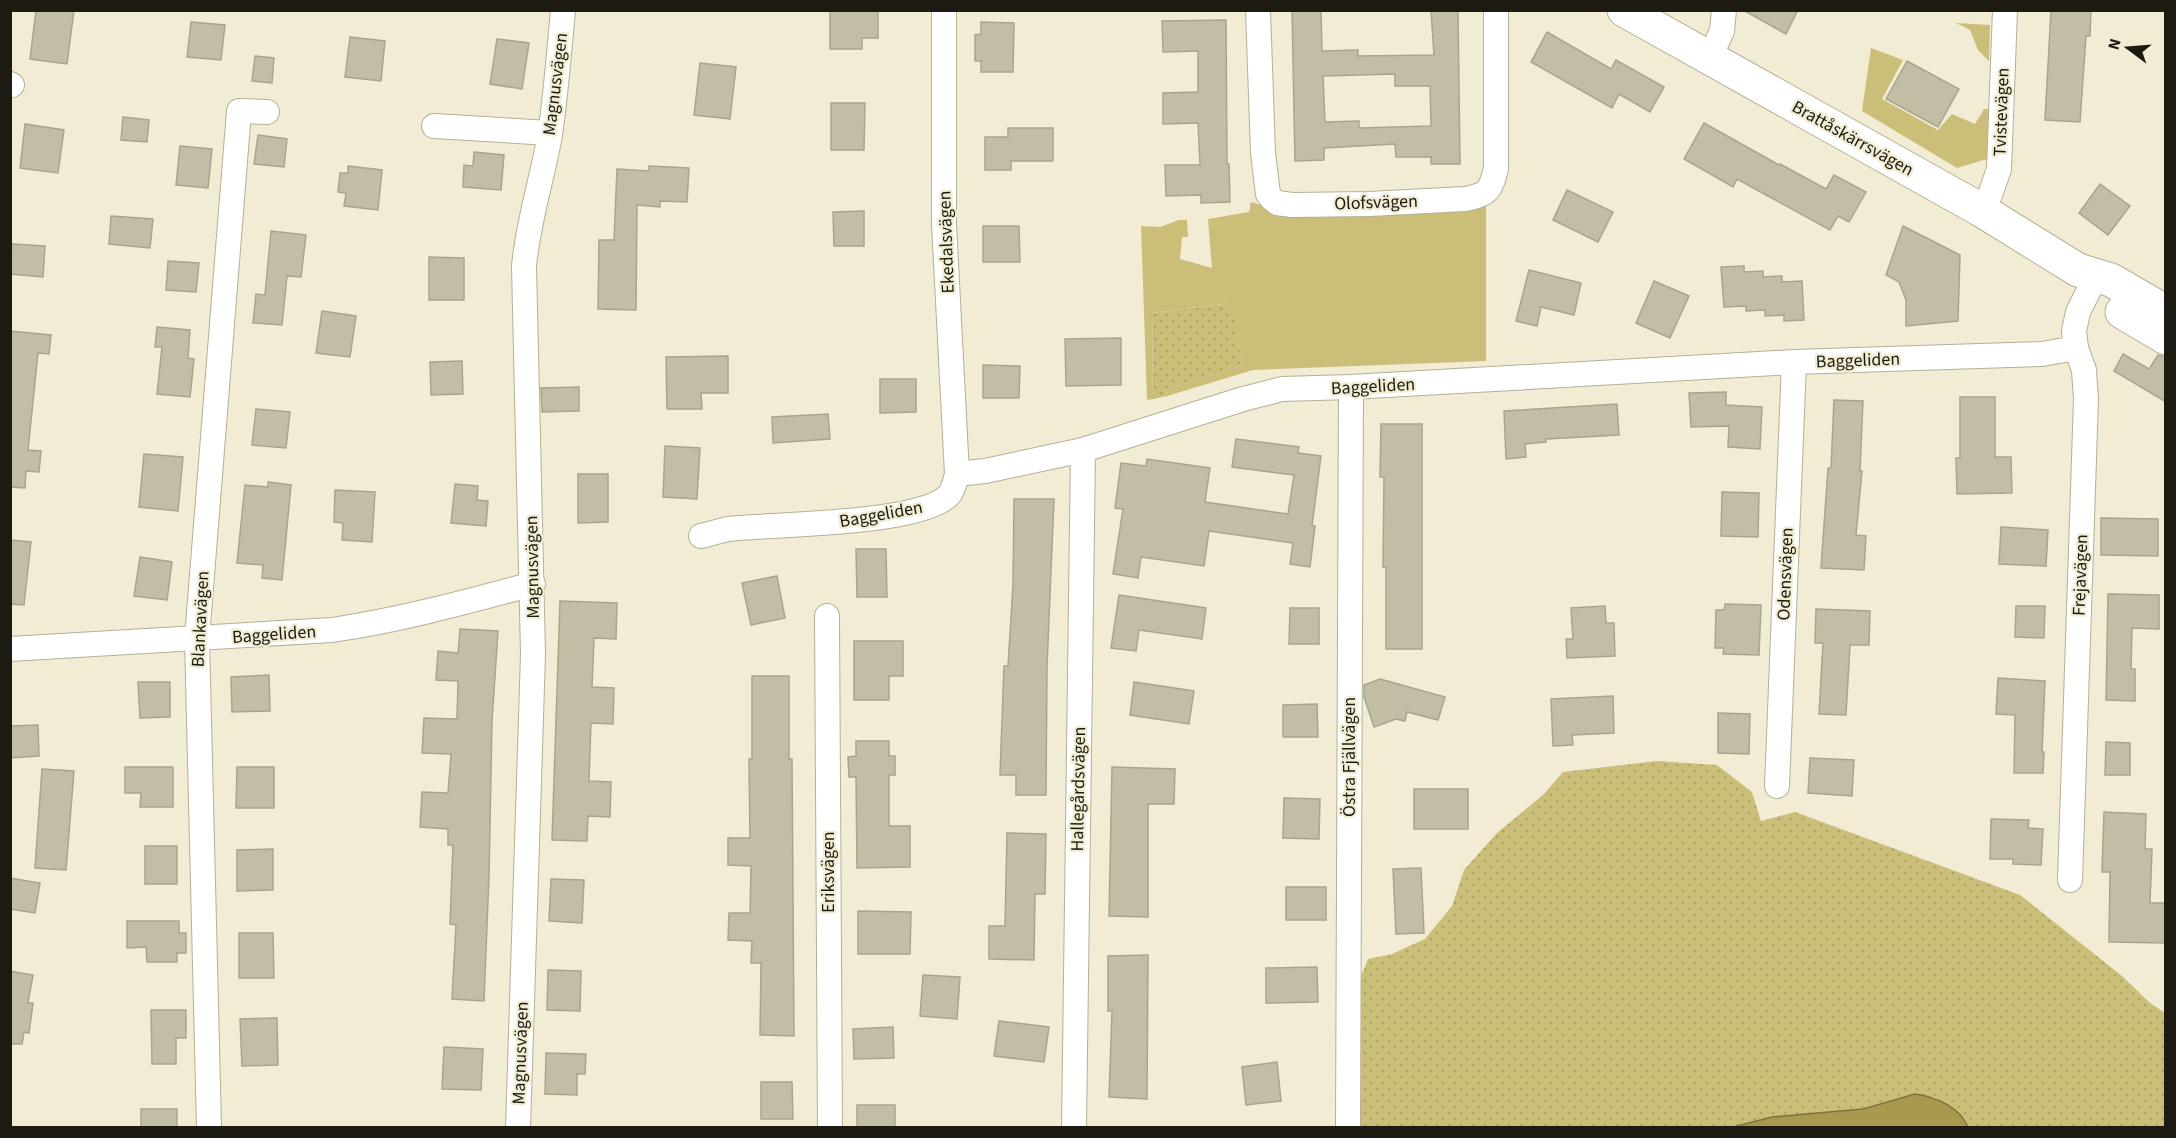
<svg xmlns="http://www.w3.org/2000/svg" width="2176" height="1138" font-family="'Source Sans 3',sans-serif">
<defs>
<pattern id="park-dots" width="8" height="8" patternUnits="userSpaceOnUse" patternTransform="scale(1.5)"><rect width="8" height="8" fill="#cbbe79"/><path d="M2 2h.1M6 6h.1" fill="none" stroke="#aea368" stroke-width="1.8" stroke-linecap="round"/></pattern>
</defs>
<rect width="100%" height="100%" fill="#f1ecd3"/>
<!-- grass -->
<g fill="#cbbe79">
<polygon points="1956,23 1990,25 1989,61 1978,50 1970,30"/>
<polygon points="1871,48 1903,60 1882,99 1938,130 1952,114 1975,124 1984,109 1990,109 1987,159 1957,168 1862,111"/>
<polygon points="1486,201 1486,361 1253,370 1167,396 1166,389 1242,366 1230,303 1152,313 1153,399 1147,400 1141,226 1160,227 1179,220 1187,220 1188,237 1182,237 1180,259 1212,268 1208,219 1249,212 1251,202 1267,207 1276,215"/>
</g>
<!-- park -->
<g fill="url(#park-dots)">
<polygon points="1231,303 1242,366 1166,389 1167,396 1153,399 1152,313"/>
<polygon points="1657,761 1717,765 1752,792 1761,821 1795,812 2020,895 2122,976 2150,1003 2165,1013 2165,1127 1968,1127 1965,1119 1950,1107 1934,1097 1895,1099 1863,1109 1772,1117 1733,1127 1354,1127 1354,994 1368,959 1392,954 1425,939 1452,906 1464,870 1497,833 1544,794 1563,772"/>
</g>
<!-- water -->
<path fill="#a8994e" stroke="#7e733c" stroke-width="1.5" d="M1915 1094C1936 1097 1960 1107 1968 1127H1733L1772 1117 1863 1109Z"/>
<!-- building -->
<g fill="#c2bda5" stroke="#a9a58d" stroke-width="1.5" fill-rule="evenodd">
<polygon points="36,10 74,10 67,64 30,59"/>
<polygon points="830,10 878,10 878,38 862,38 862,49 830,49"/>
<path d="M1292 10H1321L1322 51 1358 50V56L1434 55 1431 10H1458L1460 164H1431V157H1396L1395 144 1324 148V160L1295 161ZM1395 74V86H1430L1431 126 1359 128V121L1325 122 1323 76Z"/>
<polygon points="1743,10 1798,10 1786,34"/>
<polygon points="2051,10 2091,10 2090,36 2086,36 2080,122 2045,120"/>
<polygon points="1226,20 1227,164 1229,164 1230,202 1201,203 1201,195 1166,196 1165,165 1200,165 1198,123 1163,124 1163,93 1198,92 1198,51 1163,52 1162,21"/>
<polygon points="191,22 225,25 221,60 187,57"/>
<polygon points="981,22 1014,23 1013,72 981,72 981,61 975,61 975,35 981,34"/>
<polygon points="1547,32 1611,69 1616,60 1664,87 1650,112 1619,94 1612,108 1531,62"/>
<polygon points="350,37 385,41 381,81 345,77"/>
<polygon points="497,39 529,43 522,89 490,84"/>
<polygon points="255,56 274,58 272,83 252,81"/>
<polygon points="1907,61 1959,89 1938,127 1886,99"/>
<polygon points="700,63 736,67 730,119 694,115"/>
<polygon points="831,103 865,103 864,150 831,150"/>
<polygon points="123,117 149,120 147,142 121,140"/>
<polygon points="1704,123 1779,165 1780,164 1826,189 1834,175 1866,192 1849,222 1838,216 1830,230 1737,179 1733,187 1684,159"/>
<polygon points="25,124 64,130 58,173 20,168"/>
<polygon points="1008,128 1053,128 1053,161 1011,161 1011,170 985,170 985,137 1008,137"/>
<polygon points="258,135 287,139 284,167 254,164"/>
<polygon points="180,146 212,149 208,188 176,185"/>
<polygon points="474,152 504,155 501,190 463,187 464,165 473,166"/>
<polygon points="348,166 382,170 378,210 344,206 346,193 338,192 340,173 348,173"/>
<polygon points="649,166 689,168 687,202 660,201 660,207 637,205 636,310 598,309 599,240 614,240 617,169 649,171"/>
<polygon points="2100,184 2130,206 2108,235 2079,213"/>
<polygon points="1567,190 1613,212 1598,242 1553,220"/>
<polygon points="864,211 864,246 834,246 833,212"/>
<polygon points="111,216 153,219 150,248 109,244"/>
<polygon points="983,226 1019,226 1020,262 983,262"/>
<polygon points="1903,226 1960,255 1958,321 1906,326 1906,300 1899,282 1886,275"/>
<polygon points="271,231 306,235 301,277 287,276 282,325 253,323 256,294 265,295"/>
<polygon points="12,244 45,246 43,277 10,274"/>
<polygon points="429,257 464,258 464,300 429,300"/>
<polygon points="168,261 199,263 196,292 166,290"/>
<polygon points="1744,266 1744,272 1763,271 1763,277 1782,276 1782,282 1802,281 1804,320 1784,321 1784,315 1765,316 1765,310 1746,311 1746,306 1724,307 1721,267"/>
<polygon points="1529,270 1581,283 1574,315 1541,307 1537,326 1516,321"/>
<polygon points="1654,281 1689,296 1670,338 1636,323"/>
<polygon points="322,311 356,316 350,357 316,353"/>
<polygon points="157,327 190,330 188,358 194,359 190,397 157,394 162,347 155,347"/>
<polygon points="10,331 51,335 49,354 38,353 28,450 41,451 39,472 26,471 25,488 10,487"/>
<polygon points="1121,338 1121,385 1066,386 1065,339"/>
<polygon points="2123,354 2149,369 2158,355 2166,357 2166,402 2114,371"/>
<polygon points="728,356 728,393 701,393 702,409 667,409 666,357"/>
<polygon points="462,361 463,394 431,395 430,362"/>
<polygon points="983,365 1020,366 1019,398 983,398"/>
<polygon points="880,379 916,379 916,412 880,413"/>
<polygon points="579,387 579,411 542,412 541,388"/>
<polygon points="1726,392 1726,405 1762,407 1760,449 1728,447 1729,426 1691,427 1689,393"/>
<polygon points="1960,397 1995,397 1995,457 2011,457 2012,493 1957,494 1956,458 1960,458"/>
<polygon points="1834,400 1863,401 1860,471 1862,471 1856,535 1866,536 1864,570 1821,568 1828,468 1831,468"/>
<polygon points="1617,404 1619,435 1546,439 1546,442 1525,444 1526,457 1506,459 1504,411"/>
<polygon points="256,409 290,412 286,448 252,445"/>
<polygon points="828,414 830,439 773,443 772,417"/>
<polygon points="1381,424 1422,424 1422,649 1386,649 1386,567 1383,567 1384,477 1380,477"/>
<polygon points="1236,439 1299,447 1298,453 1321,456 1312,526 1315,526 1310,567 1290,564 1293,543 1209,531 1204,566 1141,557 1138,578 1113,574 1123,509 1115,508 1121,463 1146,466 1147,459 1210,468 1205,502 1288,514 1294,475 1232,467"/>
<polygon points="665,446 700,448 697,499 663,497"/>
<polygon points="144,454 183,457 178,511 139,507"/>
<polygon points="578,474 608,474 608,522 578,523"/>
<polygon points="268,482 291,485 282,580 262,578 263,565 237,563 245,485 268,487"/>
<polygon points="455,484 478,486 477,500 488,501 486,526 451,523"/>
<polygon points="335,490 375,492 372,542 342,540 343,523 334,522"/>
<polygon points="1722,492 1759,493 1758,537 1721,536"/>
<polygon points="1014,499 1054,499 1047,667 1046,795 1016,795 1016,775 1000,775 1004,666 1008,666 1013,585"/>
<polygon points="2101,518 2158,519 2158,556 2101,555"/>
<polygon points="2001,527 2048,530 2046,566 1999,564"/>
<polygon points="10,540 31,542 24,605 10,604"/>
<polygon points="856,549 886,549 887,597 857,597"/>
<polygon points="140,557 172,562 167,600 134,596"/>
<polygon points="777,576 785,618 751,625 742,583"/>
<polygon points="2108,594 2159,595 2159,629 2132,628 2131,669 2135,669 2135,701 2106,700"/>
<polygon points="1119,595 1206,608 1202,639 1139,630 1136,651 1111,648"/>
<polygon points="560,601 617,603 616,639 594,638 592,687 614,688 613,724 591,723 589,781 611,782 610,817 588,816 587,841 552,840"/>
<polygon points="1725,604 1761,605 1759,655 1723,654 1724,648 1715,648 1716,610 1724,610"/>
<polygon points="1605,606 1606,623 1614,623 1615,656 1567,658 1566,639 1573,639 1571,608"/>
<polygon points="2016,606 2045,606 2044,638 2015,637"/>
<polygon points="1290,608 1319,608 1319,644 1289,644"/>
<polygon points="1816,609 1870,611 1869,645 1850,645 1846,715 1819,714 1823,643 1815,643"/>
<polygon points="460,629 498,631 492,721 489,876 484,1001 452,999 456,925 450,924 453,845 448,845 448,829 420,827 422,792 448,793 451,754 422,753 424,718 457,719 458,681 436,680 438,651 458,653"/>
<polygon points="854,641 903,641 903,676 889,676 889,700 854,700"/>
<polygon points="269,675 270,711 232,712 231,677"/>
<polygon points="752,676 789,676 789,759 792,759 794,1036 760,1035 761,963 751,963 752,941 728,940 729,913 750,913 751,866 728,865 728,838 750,838 749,759 752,759"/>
<polygon points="1998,678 2045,681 2042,752 2044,752 2043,773 2014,773 2015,715 1996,714"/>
<polygon points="1380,679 1445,697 1438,720 1407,712 1405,721 1396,719 1374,727 1364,697 1364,685"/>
<polygon points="138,682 170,682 170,717 140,718"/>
<polygon points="1134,682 1194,691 1189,724 1130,715"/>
<polygon points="1613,696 1614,733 1572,735 1573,745 1553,746 1551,699"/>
<polygon points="1317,704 1318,737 1283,737 1283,705"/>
<polygon points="1718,713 1750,714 1749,754 1718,753"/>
<polygon points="38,725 39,756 10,758 10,726"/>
<polygon points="856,741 889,741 889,756 895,756 895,775 889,775 889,826 910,826 910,867 857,868 856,777 849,777 848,757 856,756"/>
<polygon points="2106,742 2130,743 2130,775 2105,775"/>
<polygon points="1810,758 1854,760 1852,796 1808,793"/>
<polygon points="125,767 173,767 173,807 140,807 141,793 125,793"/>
<polygon points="237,767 274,767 274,808 236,808"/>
<polygon points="1112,767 1175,769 1174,804 1148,804 1148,917 1109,916"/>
<polygon points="42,769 74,771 66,870 35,868"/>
<rect x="1414" y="789" width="54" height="40"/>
<polygon points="1284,798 1320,799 1319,839 1283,838"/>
<polygon points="2104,812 2146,814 2145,849 2152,849 2150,903 2166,903 2166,943 2109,942 2110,872 2102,872"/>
<polygon points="1991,819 2029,820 2028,828 2043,829 2041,865 2013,864 2013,859 1990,859"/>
<polygon points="1007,833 1046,834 1045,894 1035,894 1034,960 989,959 989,926 1005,926"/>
<rect x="145" y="846" width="32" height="38"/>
<polygon points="273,849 273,890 237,891 237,850"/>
<polygon points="1421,868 1424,933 1396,934 1393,869"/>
<polygon points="10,878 40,883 35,913 10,909"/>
<polygon points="551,879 584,880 582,923 549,921"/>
<rect x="1286" y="887" width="40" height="33"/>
<polygon points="858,911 911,912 910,954 858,954"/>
<polygon points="127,921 179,921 179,933 186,933 186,953 177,953 177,962 147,962 146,947 127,948"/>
<polygon points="239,933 273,933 274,978 239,978"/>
<polygon points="1148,955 1147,1099 1109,1097 1112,1011 1108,1011 1108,956"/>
<polygon points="1317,967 1318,1002 1266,1003 1266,968"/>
<polygon points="548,970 581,971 580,1011 547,1010"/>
<polygon points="10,971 33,975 28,1003 33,1003 29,1033 24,1032 22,1044 10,1044"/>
<polygon points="923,975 960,977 957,1019 920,1016"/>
<polygon points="151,1010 186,1010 186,1038 176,1038 176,1064 152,1064"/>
<polygon points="277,1018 278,1065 242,1066 240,1019"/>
<polygon points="999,1021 1049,1027 1044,1062 994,1056"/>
<polygon points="893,1027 894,1058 854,1059 853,1029"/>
<polygon points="444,1047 483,1049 481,1090 442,1089"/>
<polygon points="546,1053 586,1054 585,1074 577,1074 577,1095 545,1094"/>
<polygon points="1277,1062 1281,1101 1246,1105 1242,1067"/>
<polygon points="761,1082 792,1082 793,1119 761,1119"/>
<rect x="857" y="1105" width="38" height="23"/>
<rect x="141" y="1109" width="36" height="19"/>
</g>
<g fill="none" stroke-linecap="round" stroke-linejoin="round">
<!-- street casing -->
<g stroke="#b4b097" stroke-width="26">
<g id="street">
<path d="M1258 10 1263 153 1268 194 1272 199 1277 203 1292 205 1369 204 1465 199C1488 195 1491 190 1496 168V10"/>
<polyline points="1710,57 1722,31 1724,10"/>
<polyline points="10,84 12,85"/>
<polyline points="434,126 550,133"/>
<polyline points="1981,210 1990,195 1999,169 2005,10"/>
<polyline points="957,474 985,471 1083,450 1243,399 1282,389 1351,387 1794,362 2042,354 2076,348"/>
<path d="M701 536C710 534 719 531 728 529 772 524 920 525 949 495 954 489 955 481 957 474L944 224V10"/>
<polyline points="827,616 830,1128"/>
<path d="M10 649 332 630C400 620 466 602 533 584"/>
<polyline points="1777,786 1794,362"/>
<polyline points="2070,880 2086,399 2084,370 2076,348 2074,331 2078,312 2096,276"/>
<polyline points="209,1128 197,638 239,111 267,112"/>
<path d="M518 1128 533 654 524 266C528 222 542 179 550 135 556 94 559 52 563 10"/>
<polyline points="1074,1128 1083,450"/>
<polyline points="1348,1128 1351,387"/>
</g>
</g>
<!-- secondary casing -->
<g stroke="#b4b097" stroke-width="35">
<g id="secondary">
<polyline points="1624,10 1981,210 2078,270 2111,280 2166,312"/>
<polyline points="2122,312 2166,338"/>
</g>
</g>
<!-- street -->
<use href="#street" stroke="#fff" stroke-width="24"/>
<!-- secondary -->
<use href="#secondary" stroke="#fff" stroke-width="33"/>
</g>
<g text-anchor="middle" stroke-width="4.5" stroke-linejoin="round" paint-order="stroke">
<!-- street labels -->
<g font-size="18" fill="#1c1a11" stroke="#f1ecd3">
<text transform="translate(555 84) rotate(-83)" y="6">Magnusvägen</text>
<text transform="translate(2001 112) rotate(-88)" y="6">Tvistevägen</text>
<text transform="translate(1853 138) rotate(29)" y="6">Brattåskärrsvägen</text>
<text transform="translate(1376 202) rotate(-2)" y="6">Olofsvägen</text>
<text transform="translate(946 242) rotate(-92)" y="6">Ekedalsvägen</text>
<text transform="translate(1858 360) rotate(-2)" y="6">Baggeliden</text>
<text transform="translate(1373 386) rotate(-3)" y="6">Baggeliden</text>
<text transform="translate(881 514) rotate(-10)" y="6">Baggeliden</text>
<text transform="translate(532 567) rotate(-91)" y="6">Magnusvägen</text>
<text transform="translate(1785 574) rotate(-88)" y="6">Odensvägen</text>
<text transform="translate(2080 575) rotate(-88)" y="6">Frejavägen</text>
<text transform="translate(200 619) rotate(-87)" y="6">Blankavägen</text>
<text transform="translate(274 634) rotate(-4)" y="6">Baggeliden</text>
<text transform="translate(1349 757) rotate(-90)" y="6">Östra Fjällvägen</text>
<text transform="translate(1078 789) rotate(-89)" y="6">Hallegårdsvägen</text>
<text transform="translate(828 872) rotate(-90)" y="6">Eriksvägen</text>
<text transform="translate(520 1053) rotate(-88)" y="6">Magnusvägen</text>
</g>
</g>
<!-- border -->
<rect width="2176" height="1138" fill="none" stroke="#1c1a11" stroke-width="24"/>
<!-- north arrow -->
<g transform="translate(2128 48) rotate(286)" stroke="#f1ecd3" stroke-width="4.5" paint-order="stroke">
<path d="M0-4.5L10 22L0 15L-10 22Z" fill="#1c1a11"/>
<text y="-9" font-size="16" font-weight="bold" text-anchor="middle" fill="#1c1a11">N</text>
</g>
</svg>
